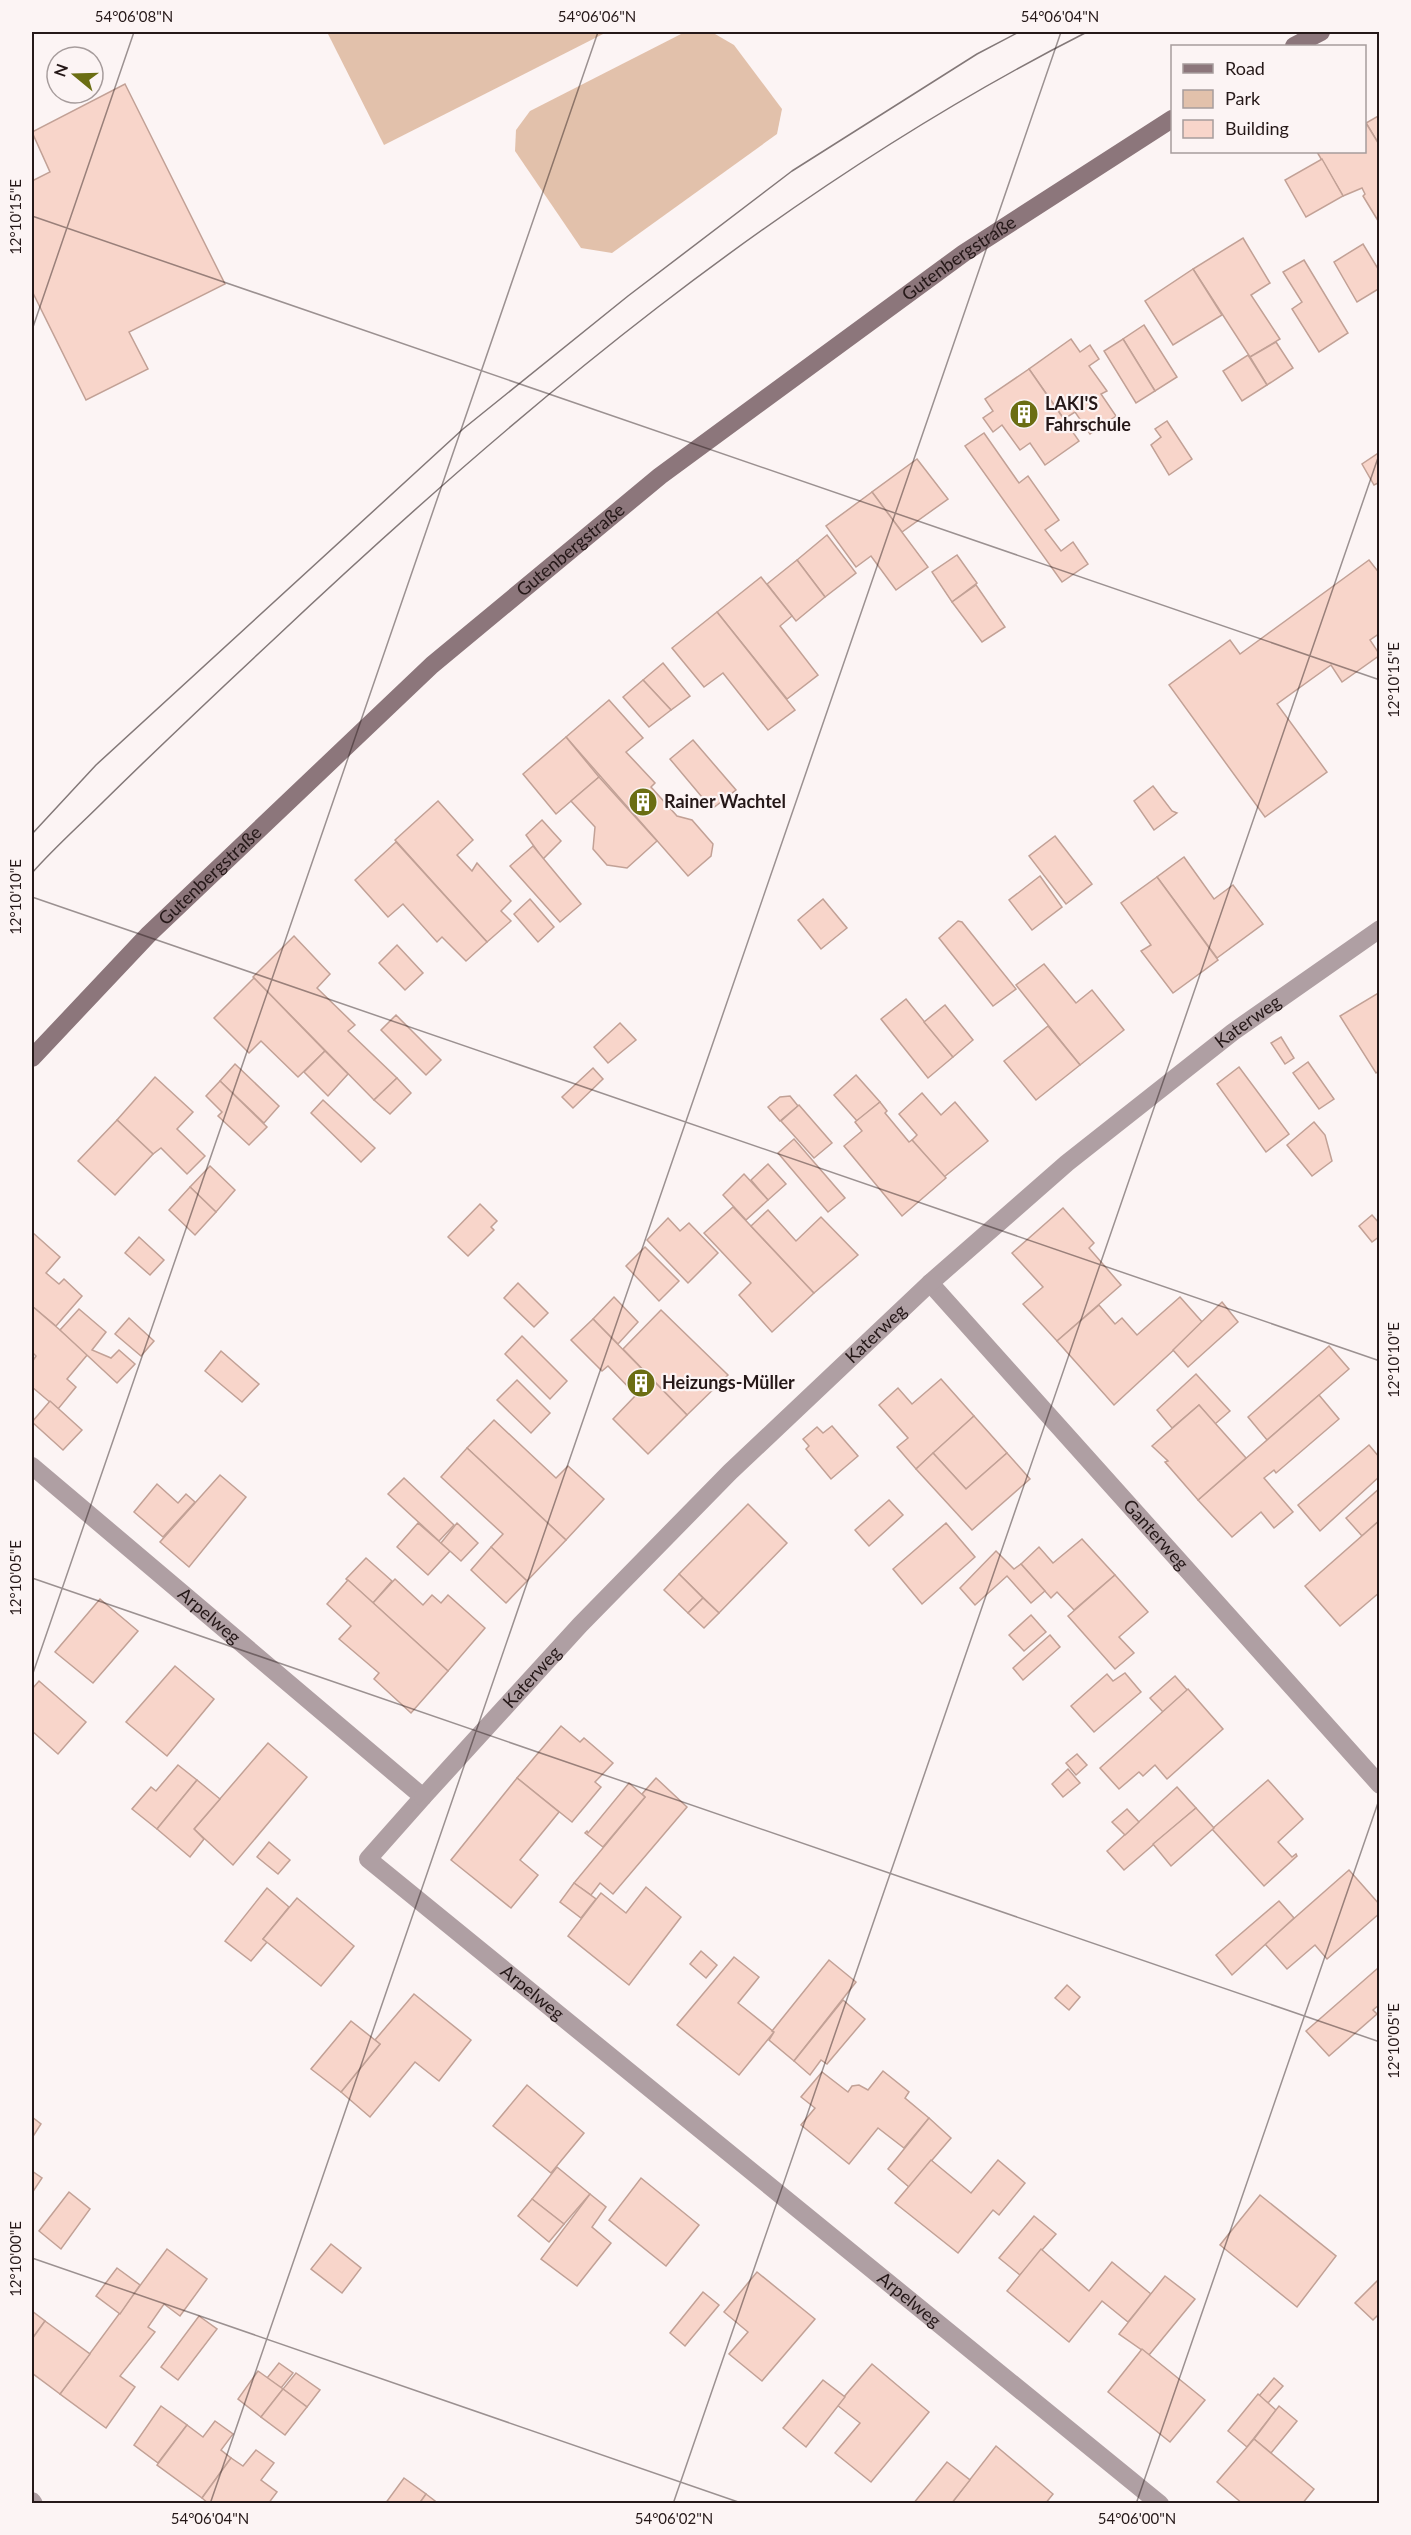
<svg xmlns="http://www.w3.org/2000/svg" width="1411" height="2535" font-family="Lato,sans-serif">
<rect width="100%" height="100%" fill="#fcf4f4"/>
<!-- green -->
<g fill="#e2c1ab">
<polygon points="327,32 607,32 384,145"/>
<polygon points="685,32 715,34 734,45 782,109 777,134 612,253 581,248 515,151 516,130 530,111"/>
</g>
<!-- building -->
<g fill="#f8d5ca" stroke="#c2a196" stroke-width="1.5">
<polygon points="125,84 225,284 129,332 148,369 86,400 32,291 32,181 50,172 32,132"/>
<polygon points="1380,115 1380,146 1366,123"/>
<polygon points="1366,123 1380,146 1380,224 1363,196 1365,194 1362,188 1343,196 1317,152 1364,152"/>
<polygon points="1322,159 1343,196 1306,217 1285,180"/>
<polygon points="1243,238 1270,283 1251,295 1280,339 1250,357 1193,269"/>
<polygon points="1363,244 1380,272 1380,288 1357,302 1334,262"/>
<polygon points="1304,260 1348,333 1319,352 1292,309 1302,302 1283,272"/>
<polygon points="1193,269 1222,315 1173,345 1145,301"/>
<polygon points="1144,325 1177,377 1155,391 1123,339"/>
<polygon points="1071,339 1080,352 1090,345 1099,359 1089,366 1107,391 1101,394 1116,416 1090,434 1075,412 1064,419 1029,369"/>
<polygon points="1123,339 1155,391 1136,403 1104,351"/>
<polygon points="1276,342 1293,368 1267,385 1250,357"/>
<polygon points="1248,355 1267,385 1242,401 1223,371"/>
<polygon points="1029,369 1079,441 1045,465 1030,443 1020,450 1002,425 993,432 983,418 993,411 985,399"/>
<polygon points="1167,421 1192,459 1169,475 1151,445 1161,437 1155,429"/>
<polygon points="984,433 1019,483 1028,476 1059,520 1045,530 1061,551 1073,542 1088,564 1062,582 965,446"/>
<polygon points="1380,452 1380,482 1374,485 1362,464"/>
<polygon points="917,459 948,499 902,532 872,492"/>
<polygon points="872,492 928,567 896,590 871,556 856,567 826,526"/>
<polygon points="827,535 856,573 825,597 797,560"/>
<polygon points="957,555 977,583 952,602 932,572"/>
<polygon points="797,560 825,597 796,621 767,584"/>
<polygon points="1369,560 1380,574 1380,633 1370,640 1380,655 1342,682 1331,665 1277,704 1327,772 1265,817 1169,685 1230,640 1240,654"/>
<polygon points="761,577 792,616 780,626 818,675 787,699 717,612"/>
<polygon points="976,585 1005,627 982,642 952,602"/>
<polygon points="717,612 795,710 768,730 723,673 704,687 672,648"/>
<polygon points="663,663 690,696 671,710 643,680"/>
<polygon points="643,680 671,710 649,727 623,697"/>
<polygon points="609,700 643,738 626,752 655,783 651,787 677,816 692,820 713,844 711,856 688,876 566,737"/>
<polygon points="566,737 599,777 556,814 523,774"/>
<polygon points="693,740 736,790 712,809 670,759"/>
<polygon points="599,777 657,841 627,868 607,865 593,849 595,827 571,801"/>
<polygon points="1153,786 1172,811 1177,813 1154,830 1134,801"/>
<polygon points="438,801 473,840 457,855 472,871 477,863 511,901 501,911 511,921 487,942 395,840"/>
<polygon points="542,820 561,841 543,859 526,835"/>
<polygon points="1055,836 1092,884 1066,904 1029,856"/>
<polygon points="396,842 487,942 466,961 442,937 437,942 403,904 388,917 355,880"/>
<polygon points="533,846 581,904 560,922 510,866"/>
<polygon points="1184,857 1214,899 1233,885 1263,924 1217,958 1157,877"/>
<polygon points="1040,876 1062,907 1032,930 1009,900"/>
<polygon points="1157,877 1218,960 1173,993 1141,951 1151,945 1121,903"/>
<polygon points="530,899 554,927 538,942 514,914"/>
<polygon points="823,899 847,928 821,949 798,920"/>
<polygon points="958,921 962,922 1016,989 993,1006 939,938"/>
<polygon points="294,936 330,974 317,988 355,1025 348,1031 397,1078 374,1100 253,977"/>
<polygon points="397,945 423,973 405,990 379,963"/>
<polygon points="1044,964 1076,1003 1092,990 1124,1030 1080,1065 1016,985"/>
<polygon points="254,978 325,1051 298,1077 261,1041 249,1053 214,1018"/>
<polygon points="1380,992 1380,1070 1376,1073 1340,1016"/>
<polygon points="906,999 953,1057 928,1078 881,1019"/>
<polygon points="945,1005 973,1040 953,1057 924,1022"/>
<polygon points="396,1015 441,1060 426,1075 381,1030"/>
<polygon points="620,1023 636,1040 608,1063 594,1047"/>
<polygon points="1048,1026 1080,1065 1036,1100 1004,1061"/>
<polygon points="1281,1037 1294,1058 1285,1064 1271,1043"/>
<polygon points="325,1051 348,1074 328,1096 304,1072"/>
<polygon points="1308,1062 1334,1099 1319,1109 1293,1073"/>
<polygon points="235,1064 279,1106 264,1123 220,1081"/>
<polygon points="1239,1067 1289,1134 1266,1152 1217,1084"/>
<polygon points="593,1068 603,1079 573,1108 562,1097"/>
<polygon points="856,1075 880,1102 857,1121 834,1095"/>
<polygon points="155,1077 193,1112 177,1129 205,1156 187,1174 161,1148 153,1154 117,1120"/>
<polygon points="397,1078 411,1093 390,1114 374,1100"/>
<polygon points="220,1081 267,1127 249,1145 218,1116 222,1112 206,1096"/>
<polygon points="922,1093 941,1115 955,1102 988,1141 944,1177 912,1140 917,1135 899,1114"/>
<polygon points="790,1096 798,1106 780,1121 768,1107 780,1097"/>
<polygon points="323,1100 375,1148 361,1162 311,1113"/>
<polygon points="880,1102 887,1111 885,1113 909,1142 912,1140 946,1178 902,1216 844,1146 862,1131 855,1122"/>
<polygon points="799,1105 832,1143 814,1158 781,1121"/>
<polygon points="117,1120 153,1154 115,1195 78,1161"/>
<polygon points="1314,1122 1325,1135 1332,1161 1312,1176 1287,1145"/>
<polygon points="794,1139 845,1198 828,1212 778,1153"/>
<polygon points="768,1164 786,1184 768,1200 751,1180"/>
<polygon points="210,1166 235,1190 216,1212 190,1187"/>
<polygon points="744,1174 768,1200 746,1220 723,1195"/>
<polygon points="190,1187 216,1212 195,1235 169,1210"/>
<polygon points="480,1204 497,1221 491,1227 494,1230 468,1256 448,1237"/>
<polygon points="733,1207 814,1293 772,1332 739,1295 751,1283 704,1233"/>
<polygon points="1063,1208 1094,1243 1089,1248 1121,1285 1057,1341 1023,1304 1043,1287 1012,1253"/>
<polygon points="768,1210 796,1241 821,1217 858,1255 814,1293 751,1226"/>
<polygon points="1372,1215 1380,1224 1380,1236 1372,1242 1359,1226"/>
<polygon points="668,1218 680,1231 689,1223 718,1253 688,1283 647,1240"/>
<polygon points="32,1232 60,1257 46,1273 59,1284 64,1279 82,1296 56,1326 32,1306"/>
<polygon points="139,1237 164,1260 150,1275 125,1253"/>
<polygon points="645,1247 679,1281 659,1301 626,1266"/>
<polygon points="518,1283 548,1313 534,1327 504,1298"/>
<polygon points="614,1297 638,1322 618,1344 593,1319"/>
<polygon points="1180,1297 1203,1323 1114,1405 1057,1341 1099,1305 1115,1324 1122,1318 1137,1335"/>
<polygon points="1222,1302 1238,1322 1188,1367 1173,1350"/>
<polygon points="32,1306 88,1354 67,1379 76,1387 58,1409 32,1387 32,1362 36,1356 32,1352"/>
<polygon points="79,1309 106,1332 92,1350 111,1358 119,1350 135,1364 117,1383 60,1330"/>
<polygon points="661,1310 728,1375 687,1415 623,1349"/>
<polygon points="129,1318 154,1341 141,1356 115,1334"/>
<polygon points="593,1319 687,1415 648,1454 613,1419 636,1395 608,1366 602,1371 571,1340"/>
<polygon points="522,1336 567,1381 550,1399 505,1354"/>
<polygon points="1329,1346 1349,1369 1267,1440 1248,1417"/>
<polygon points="221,1351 259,1384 242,1402 205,1371"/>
<polygon points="1196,1374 1230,1411 1215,1424 1199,1405 1172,1428 1157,1410"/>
<polygon points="941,1379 974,1416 916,1469 897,1447 908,1438 879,1405 898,1388 912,1404"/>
<polygon points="517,1380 550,1413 531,1433 497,1400"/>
<polygon points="1319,1395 1339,1419 1276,1473 1274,1470 1264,1478 1293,1512 1274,1528 1261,1512 1232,1537 1198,1500"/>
<polygon points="50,1401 82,1430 63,1450 32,1422"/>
<polygon points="1199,1405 1246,1458 1198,1500 1165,1462 1168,1461 1152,1446"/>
<polygon points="974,1416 1007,1453 966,1489 933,1453"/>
<polygon points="494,1420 556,1478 568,1466 604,1499 566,1540 467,1448"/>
<polygon points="832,1426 858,1456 831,1479 806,1449 809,1446 803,1439 817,1427 823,1433"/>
<polygon points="1369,1445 1380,1458 1380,1476 1320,1531 1298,1505"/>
<polygon points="467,1448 566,1540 527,1581 491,1547 503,1534 441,1477"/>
<polygon points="933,1453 966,1489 1007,1453 1030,1479 972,1530 916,1469"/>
<polygon points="220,1475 246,1497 189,1567 160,1542"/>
<polygon points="404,1478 454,1525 439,1541 388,1494"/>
<polygon points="157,1484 178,1503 186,1494 195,1502 163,1537 134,1512"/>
<polygon points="1380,1488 1380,1520 1362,1536 1346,1518"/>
<polygon points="889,1500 903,1515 869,1546 855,1530"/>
<polygon points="748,1504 787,1543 719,1613 679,1574"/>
<polygon points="1380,1520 1380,1592 1340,1626 1305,1586"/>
<polygon points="418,1523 450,1551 428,1575 397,1547"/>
<polygon points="457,1523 478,1543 461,1561 441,1543"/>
<polygon points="946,1523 975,1557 922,1604 893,1569"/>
<polygon points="1082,1539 1115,1575 1074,1610 1057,1592 1051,1598 1021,1564 1039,1547 1053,1563"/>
<polygon points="491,1547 527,1581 506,1603 471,1570"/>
<polygon points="996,1551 1014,1569 1021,1564 1045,1591 1031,1603 1007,1576 975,1605 960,1588"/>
<polygon points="366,1558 392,1581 373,1603 346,1579"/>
<polygon points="679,1574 703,1598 688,1613 664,1590"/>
<polygon points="1115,1575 1148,1612 1119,1637 1134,1653 1115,1669 1068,1616"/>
<polygon points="395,1579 423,1605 432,1595 441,1603 448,1595 485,1628 448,1671 373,1603"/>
<polygon points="348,1580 448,1671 411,1713 374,1679 379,1673 339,1639 351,1626 327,1604"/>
<polygon points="703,1598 719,1613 704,1628 688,1613"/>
<polygon points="100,1599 138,1631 93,1683 55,1652"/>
<polygon points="1031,1615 1046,1632 1024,1651 1009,1635"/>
<polygon points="1050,1635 1060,1647 1023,1680 1013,1668"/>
<polygon points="175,1666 214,1699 167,1756 126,1722"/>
<polygon points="1125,1673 1141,1692 1094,1732 1071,1706 1107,1674 1113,1681"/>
<polygon points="1175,1676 1188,1691 1163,1712 1150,1698"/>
<polygon points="39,1681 86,1722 58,1754 32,1731 32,1689"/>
<polygon points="1188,1689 1223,1729 1167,1779 1155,1765 1143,1776 1139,1772 1119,1789 1100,1768"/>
<polygon points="561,1726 580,1742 584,1738 613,1763 595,1782 601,1787 572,1822 517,1778"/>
<polygon points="268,1743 307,1777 233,1865 194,1829"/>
<polygon points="1077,1754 1087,1765 1076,1775 1066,1763"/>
<polygon points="178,1765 197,1780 157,1829 132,1809 151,1787 156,1791"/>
<polygon points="1068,1769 1080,1783 1063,1797 1052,1784"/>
<polygon points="517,1778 559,1812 520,1860 538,1875 511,1908 451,1860"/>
<polygon points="656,1778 687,1807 613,1894 600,1883 591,1895 574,1883 645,1797 642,1794"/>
<polygon points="197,1780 220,1799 194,1829 204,1839 190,1857 157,1829"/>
<polygon points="1268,1780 1303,1819 1278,1842 1292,1857 1296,1854 1297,1856 1264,1886 1212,1829"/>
<polygon points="629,1783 645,1797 603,1847 585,1833 587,1831 588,1833"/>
<polygon points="1177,1787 1196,1808 1124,1870 1107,1851"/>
<polygon points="1196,1808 1214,1828 1171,1866 1153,1844"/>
<polygon points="1127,1809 1139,1822 1125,1835 1112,1822"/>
<polygon points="269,1842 290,1860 278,1874 257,1857"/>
<polygon points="1349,1870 1380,1905 1380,1913 1327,1959 1315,1945 1287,1969 1265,1944"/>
<polygon points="574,1883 596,1899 581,1918 560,1902"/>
<polygon points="646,1887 681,1917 629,1985 568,1936 601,1893 626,1913"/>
<polygon points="267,1888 289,1907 263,1939 267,1942 251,1961 225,1941"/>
<polygon points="297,1898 354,1946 321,1986 263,1939"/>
<polygon points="1279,1901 1294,1918 1232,1975 1216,1955"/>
<polygon points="701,1951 717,1965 706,1978 690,1964"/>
<polygon points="734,1957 759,1977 738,2003 774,2032 739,2075 677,2025"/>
<polygon points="829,1960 856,1982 794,2061 769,2040 774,2032 772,2031"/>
<polygon points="1378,1968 1380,2004 1373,2010 1377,2014 1329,2056 1306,2031"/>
<polygon points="1067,1985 1080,1997 1069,2010 1055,1998"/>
<polygon points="414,1994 471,2040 439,2081 415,2062 370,2117 341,2092 380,2044 375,2040"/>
<polygon points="843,2000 865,2019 827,2064 821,2060 810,2075 794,2061"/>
<polygon points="351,2021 380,2044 341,2092 311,2069"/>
<polygon points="883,2071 909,2092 905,2098 929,2118 904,2148 878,2128 849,2164 801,2125 815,2108 801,2097 822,2072 848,2092 852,2086 859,2085 868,2090"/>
<polygon points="527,2085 584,2133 551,2173 493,2126"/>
<polygon points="32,2117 41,2124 32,2138"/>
<polygon points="929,2118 951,2138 909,2187 888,2169"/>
<polygon points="931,2160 971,2193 998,2160 1025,2183 999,2215 993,2210 958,2253 895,2203"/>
<polygon points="557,2167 590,2194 564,2224 532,2199"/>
<polygon points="32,2171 42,2178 32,2193"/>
<polygon points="641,2178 699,2225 666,2266 609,2220"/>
<polygon points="69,2192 90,2209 61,2249 39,2231"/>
<polygon points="590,2194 606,2207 592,2227 611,2243 577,2286 541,2259"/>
<polygon points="1260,2195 1336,2256 1297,2307 1220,2245"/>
<polygon points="532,2199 564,2224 549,2242 518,2216"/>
<polygon points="1034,2216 1056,2234 1020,2275 999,2258"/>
<polygon points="331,2244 361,2268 342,2293 311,2269"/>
<polygon points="167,2249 207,2279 180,2316 164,2304 148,2327 155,2332 120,2376 135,2387 106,2428 60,2394"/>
<polygon points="1041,2249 1089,2291 1112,2262 1151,2294 1128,2322 1102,2301 1069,2342 1007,2291"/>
<polygon points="117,2268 140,2285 120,2314 96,2296"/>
<polygon points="757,2272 815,2319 762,2381 729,2354 748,2332 724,2312"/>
<polygon points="1165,2276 1195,2299 1149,2355 1119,2334"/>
<polygon points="1380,2278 1380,2313 1373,2320 1355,2303"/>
<polygon points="703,2292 719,2305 685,2346 670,2333"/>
<polygon points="32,2311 45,2321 32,2339"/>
<polygon points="199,2316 217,2329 178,2380 161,2367"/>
<polygon points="45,2321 90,2354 60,2394 32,2373 32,2339"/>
<polygon points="1142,2349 1205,2400 1170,2442 1108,2392"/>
<polygon points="279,2363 293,2373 281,2388 267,2378"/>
<polygon points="872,2364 929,2412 871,2482 835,2453 860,2423 837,2405"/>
<polygon points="258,2371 283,2389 261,2417 238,2399"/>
<polygon points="296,2373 320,2390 307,2407 283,2389"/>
<polygon points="1274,2378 1283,2386 1268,2403 1259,2396"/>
<polygon points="823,2380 845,2397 806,2447 783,2428"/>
<polygon points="283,2389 307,2407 285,2435 261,2417"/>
<polygon points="1258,2394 1276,2410 1247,2447 1228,2431"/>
<polygon points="161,2406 187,2425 158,2463 134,2445"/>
<polygon points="1279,2406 1297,2421 1271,2453 1254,2439"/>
<polygon points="215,2421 233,2434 221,2450 231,2458 202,2498 157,2465 187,2425 203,2437"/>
<polygon points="1254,2439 1314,2489 1302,2504 1243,2504 1217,2482"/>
<polygon points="996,2446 1053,2494 1045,2504 951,2504"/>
<polygon points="256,2450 274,2463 261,2480 277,2492 268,2504 209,2504 202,2498 231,2458 243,2466"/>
<polygon points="947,2462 970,2480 951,2504 913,2504"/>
<polygon points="404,2478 426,2494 419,2504 385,2504"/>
<polygon points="426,2494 439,2504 419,2504"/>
</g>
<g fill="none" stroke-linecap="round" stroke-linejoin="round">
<!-- street -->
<g stroke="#af9fa3" stroke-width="18">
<path id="s1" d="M930 1283 1380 1785"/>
<path id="s2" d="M32 1466 423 1797 368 1859 1160 2504"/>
<path id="s3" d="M423 1797 580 1625 730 1472 930 1283 1067 1163 1233 1032 1380 929"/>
<polyline points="32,2501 34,2504"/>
</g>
<!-- secondary -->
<g stroke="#8c767b" stroke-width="18">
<polyline points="1294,46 1321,32"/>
<path id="s4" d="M32 1058 149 934 432 665 660 476 964 253 1172 119"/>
</g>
<!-- tram -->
<g stroke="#837878" stroke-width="1.5">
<polyline points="32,834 96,765 463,429 628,296 792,171 977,54 1019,32"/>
<path d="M32 873C54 848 80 825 104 801 159 747 215 694 272 641 518 409 783 186 1087 32"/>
</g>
</g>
<!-- ticks -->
<path fill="none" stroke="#251818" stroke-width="1.5" stroke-opacity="0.45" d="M32 216 1380 680M32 330 134 32M32 897 1380 1361M32 1578 1380 2042M32 1676 598 32M32 2258 744 2504M210 2504 1061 32M673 2504 1380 452M1136 2504 1380 1797"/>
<!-- icons -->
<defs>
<g id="building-disc" transform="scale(1.5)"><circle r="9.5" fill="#6b6e13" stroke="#fcf4f4"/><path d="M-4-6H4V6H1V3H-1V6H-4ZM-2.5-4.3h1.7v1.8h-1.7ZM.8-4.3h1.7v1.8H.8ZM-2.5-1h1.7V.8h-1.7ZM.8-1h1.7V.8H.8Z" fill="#fff"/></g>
</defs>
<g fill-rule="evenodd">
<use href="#building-disc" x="1024" y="414"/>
<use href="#building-disc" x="643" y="802"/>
<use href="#building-disc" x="641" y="1383"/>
</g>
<g text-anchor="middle" stroke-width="4.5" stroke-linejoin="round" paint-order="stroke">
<!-- street labels -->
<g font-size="18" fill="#251818" stroke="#fcf4f4">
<text dy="6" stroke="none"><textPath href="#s4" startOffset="1227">Gutenbergstraße</textPath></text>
<text dy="6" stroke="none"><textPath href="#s4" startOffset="741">Gutenbergstraße</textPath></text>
<text dy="6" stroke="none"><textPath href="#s4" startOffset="255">Gutenbergstraße</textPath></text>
<text dy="6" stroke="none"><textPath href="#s3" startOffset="1134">Katerweg</textPath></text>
<text dy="6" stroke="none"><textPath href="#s3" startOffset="648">Katerweg</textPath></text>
<text dy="6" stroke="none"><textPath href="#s1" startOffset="338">Ganterweg</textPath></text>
<text dy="6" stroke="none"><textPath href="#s2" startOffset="232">Arpelweg</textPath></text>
<text dy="6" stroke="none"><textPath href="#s3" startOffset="162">Katerweg</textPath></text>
<text dy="6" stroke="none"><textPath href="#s2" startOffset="807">Arpelweg</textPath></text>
<text dy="6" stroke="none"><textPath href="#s2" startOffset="1293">Arpelweg</textPath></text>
</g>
<!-- poi labels -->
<g font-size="18" font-weight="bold" fill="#251818" stroke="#fcf4f4" text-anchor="start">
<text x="1045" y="410">LAKI'S<tspan x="1045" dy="21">Fahrschule</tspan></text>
<text x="664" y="808">Rainer Wachtel</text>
<text x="662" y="1389">Heizungs-Müller</text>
</g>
</g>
<!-- border -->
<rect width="1411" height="2535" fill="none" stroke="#fcf4f4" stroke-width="66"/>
<!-- legend -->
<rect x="1171" y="45" width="195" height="108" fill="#fcf4f4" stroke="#a69c9c" stroke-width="1.5"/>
<rect x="1183" y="64" width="30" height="9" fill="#8c767b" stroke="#a69c9c" stroke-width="1.5"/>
<text x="1225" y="75" font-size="18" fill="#251818">Road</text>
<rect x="1183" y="90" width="30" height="18" fill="#e2c1ab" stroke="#a69c9c" stroke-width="1.5"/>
<text x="1225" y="105" font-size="18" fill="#251818">Park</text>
<rect x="1183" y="120" width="30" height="18" fill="#f8d5ca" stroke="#a69c9c" stroke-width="1.5"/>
<text x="1225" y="135" font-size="18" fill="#251818">Building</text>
<!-- north arrow -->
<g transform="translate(75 75) rotate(289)"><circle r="28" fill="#fcf4f4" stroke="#a69c9c" stroke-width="1.5"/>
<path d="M0-4.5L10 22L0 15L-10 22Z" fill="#6b6e13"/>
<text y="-9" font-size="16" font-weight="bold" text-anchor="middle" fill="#251818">N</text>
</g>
<rect x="33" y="33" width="1345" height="2469" fill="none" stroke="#251818" stroke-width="2"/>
<g font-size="15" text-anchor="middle" fill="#251818">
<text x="134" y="22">54°06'08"N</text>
<text x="597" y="22">54°06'06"N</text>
<text x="1060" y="22">54°06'04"N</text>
<text transform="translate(16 217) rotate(-90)" y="5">12°10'15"E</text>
<text transform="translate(1394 680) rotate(-90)" y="5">12°10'15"E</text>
<text transform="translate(16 897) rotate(-90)" y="5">12°10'10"E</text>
<text transform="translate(1394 1360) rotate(-90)" y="5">12°10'10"E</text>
<text transform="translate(16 1578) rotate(-90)" y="5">12°10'05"E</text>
<text transform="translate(1394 2041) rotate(-90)" y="5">12°10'05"E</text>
<text transform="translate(16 2259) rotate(-90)" y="5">12°10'00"E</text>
<text x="210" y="2524">54°06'04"N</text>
<text x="674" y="2524">54°06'02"N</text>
<text x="1137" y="2524">54°06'00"N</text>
</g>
</svg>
